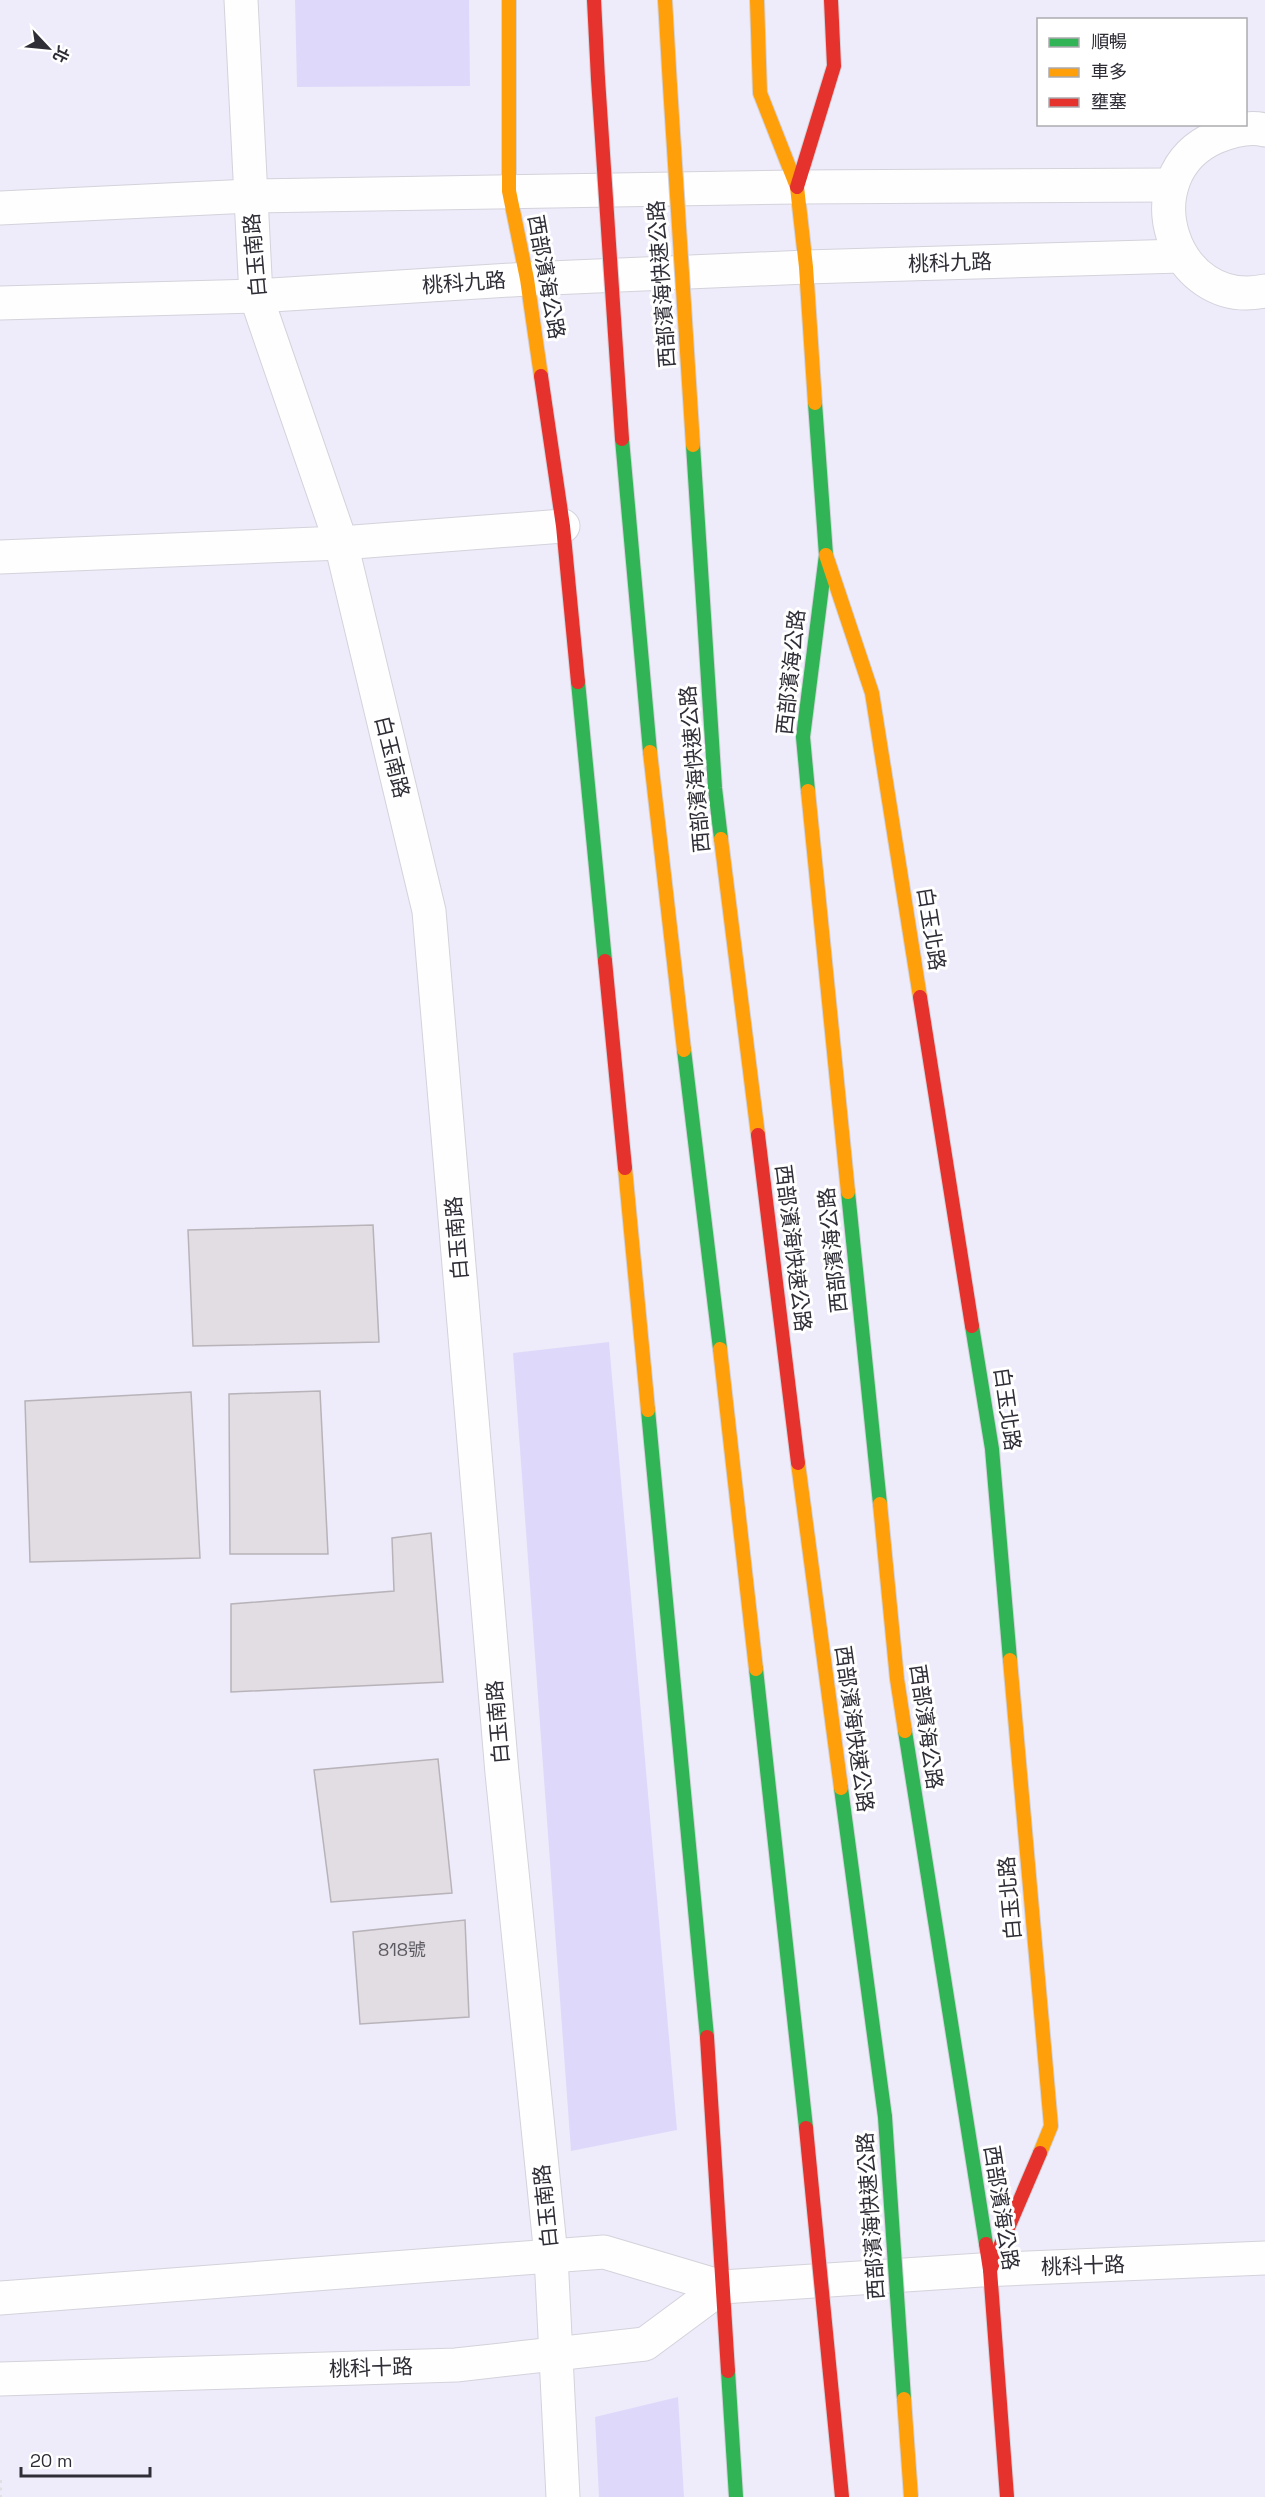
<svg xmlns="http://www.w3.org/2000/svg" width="1265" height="2497" font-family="'Space Grotesk','Noto Sans TC',sans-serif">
<rect width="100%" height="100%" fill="#f8f7fd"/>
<!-- built -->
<path fill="#eeecfa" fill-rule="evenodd" d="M0 0H1265V2497H0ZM1038 20H1246V124H1038Z"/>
<!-- green -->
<g fill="#ded9fa">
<polygon points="295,0 469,0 470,86 297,87"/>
<polygon points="609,1342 677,2130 571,2151 513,1353"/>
<polygon points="678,2397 684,2497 599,2497 595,2417"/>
</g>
<!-- building -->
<g fill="#e2dde2" stroke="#b8b3b9" stroke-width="1.5">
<polygon points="373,1225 379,1342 193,1346 188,1230"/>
<polygon points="320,1391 328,1554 230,1554 229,1394"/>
<polygon points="191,1392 200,1558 30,1562 25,1401"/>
<polygon points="431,1533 443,1682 231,1692 231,1604 394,1591 392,1538"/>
<polygon points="438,1759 452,1893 331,1902 314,1770"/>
<polygon points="465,1920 469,2017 360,2024 353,1932"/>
</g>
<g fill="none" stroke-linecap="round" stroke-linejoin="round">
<!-- street casing -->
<g stroke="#d4d2da" stroke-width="35">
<g id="street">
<polyline points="241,0 256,296 341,543 429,911 502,1773 551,2256 563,2497"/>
<path d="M1265 130C1249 126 1231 131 1216 137 1129 175 1172 311 1265 291"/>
<polyline points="0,208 250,196 797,187 1172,185"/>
<polyline points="0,303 256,296 527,279 806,267 1181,256"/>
<polyline points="0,557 341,543 563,526"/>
<polyline points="0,2298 604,2252 722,2287 981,2270 1265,2258"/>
<polyline points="0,2379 456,2365 645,2344 722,2287"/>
</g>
</g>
<!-- fast casing -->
<g stroke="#d4d2da" stroke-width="16">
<g id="fast">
<polyline points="622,439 650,752"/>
<polyline points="693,445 715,788 721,839"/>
<polyline points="578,682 605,961"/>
<polyline points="808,791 803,737 826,555 815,403"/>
<polyline points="684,1050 720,1349"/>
<polyline points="848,1192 880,1504"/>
<polyline points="972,1326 992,1449 1010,1660"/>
<polyline points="648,1410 707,2037"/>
<polyline points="756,1669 806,2128"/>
<polyline points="905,1731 986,2244"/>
<polyline points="841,1788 885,2117"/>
<polyline points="728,2371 736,2497"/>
</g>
</g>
<!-- slow casing -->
<g stroke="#d4d2da" stroke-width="16">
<g id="slow">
<polyline points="509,0 509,191 527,279 541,376"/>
<polyline points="665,0 670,86"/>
<polyline points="757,0 760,93 797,187 806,267 815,403"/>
<polyline points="826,555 872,693 920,997"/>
<polyline points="650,752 684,1050"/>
<polyline points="808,791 848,1192"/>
<polyline points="721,839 758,1135"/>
<polyline points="625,1168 648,1410"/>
<polyline points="720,1349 756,1669"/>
<polyline points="798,1463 841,1788"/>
<polyline points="880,1504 897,1679 905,1731"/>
<polyline points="1010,1660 1051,2126 1040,2153"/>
</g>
</g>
<!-- jam casing -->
<g stroke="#d4d2da" stroke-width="16">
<g id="jam">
<polyline points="594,0 598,79"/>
<polyline points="797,187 834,66 831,0"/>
<polyline points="541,376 563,526 578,682"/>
<polyline points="605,961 625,1168"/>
<polyline points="920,997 972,1326"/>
<polyline points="758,1135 798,1463"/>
<polyline points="707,2037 728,2371"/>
<polyline points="986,2244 990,2270 1007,2497"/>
<polyline points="990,2270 1040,2153"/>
</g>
</g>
<!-- path -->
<polyline stroke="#e0e0e3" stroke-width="4" stroke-dasharray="3 4.5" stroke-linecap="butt" points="0,2480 0,2497"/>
<!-- street -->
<use href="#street" stroke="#fefeff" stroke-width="33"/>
<!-- fast -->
<use href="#fast" stroke="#30b455" stroke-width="14"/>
<!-- slow -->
<use href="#slow" stroke="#ff9f0a" stroke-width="14"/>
<!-- jam -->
<use href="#jam" stroke="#e5322d" stroke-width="14"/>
<!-- fast-bridge casing -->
<g stroke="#d4d2da" stroke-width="16" stroke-linecap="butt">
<polyline id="fast-bridge" points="885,2117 904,2399"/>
</g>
<!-- slow-bridge casing -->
<g stroke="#d4d2da" stroke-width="16" stroke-linecap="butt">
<g id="slow-bridge">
<polyline points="670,86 693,445"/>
<polyline points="904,2399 911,2497"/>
</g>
</g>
<!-- jam-bridge casing -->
<g stroke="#d4d2da" stroke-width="16" stroke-linecap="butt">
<g id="jam-bridge">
<polyline points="598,79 622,439"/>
<polyline points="806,2128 842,2497"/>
</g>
</g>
<!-- fast-bridge -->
<use href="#fast-bridge" stroke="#30b455" stroke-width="14"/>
<!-- slow-bridge -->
<use href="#slow-bridge" stroke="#ff9f0a" stroke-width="14"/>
<!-- jam-bridge -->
<use href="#jam-bridge" stroke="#e5322d" stroke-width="14"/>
</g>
<g text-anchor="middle" stroke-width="6" stroke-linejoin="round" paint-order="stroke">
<!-- number labels -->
<g font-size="18" fill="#5c5a62">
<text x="402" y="1956">818號</text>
</g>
<!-- street labels -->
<g font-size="21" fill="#2f2e37" stroke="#fff">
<text transform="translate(255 255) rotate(-95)" y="7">白玉南路</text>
<text transform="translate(950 263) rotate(-2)" y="7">桃科九路</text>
<text transform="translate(546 277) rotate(80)" y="7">西部濱海公路</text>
<text transform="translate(464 283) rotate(-4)" y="7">桃科九路</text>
<text transform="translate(662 284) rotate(-94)" y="7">西部濱海快速公路</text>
<text transform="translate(791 672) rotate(-84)" y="7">西部濱海公路</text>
<text transform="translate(392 757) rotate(76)" y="7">白玉南路</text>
<text transform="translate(695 769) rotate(-95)" y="7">西部濱海快速公路</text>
<text transform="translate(931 929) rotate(81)" y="7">白玉北路</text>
<text transform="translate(457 1238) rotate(-95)" y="7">白玉南路</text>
<text transform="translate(793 1248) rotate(83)" y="7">西部濱海快速公路</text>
<text transform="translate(833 1250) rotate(-96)" y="7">西部濱海公路</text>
<text transform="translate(1007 1409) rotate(82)" y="7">白玉北路</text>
<text transform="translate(498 1722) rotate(-95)" y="7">白玉南路</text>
<text transform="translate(926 1727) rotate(82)" y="7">西部濱海公路</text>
<text transform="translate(854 1729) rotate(82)" y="7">西部濱海快速公路</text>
<text transform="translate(1010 1898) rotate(-95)" y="7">白玉北路</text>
<text transform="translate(546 2206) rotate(-96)" y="7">白玉南路</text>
<text transform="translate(1001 2208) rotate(81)" y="7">西部濱海公路</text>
<text transform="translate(871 2216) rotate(-94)" y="7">西部濱海快速公路</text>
<text transform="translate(1083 2266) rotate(-2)" y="7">桃科十路</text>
<text transform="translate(371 2368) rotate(-2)" y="7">桃科十路</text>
</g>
</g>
<!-- legend -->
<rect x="1037" y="18" width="210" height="108" fill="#ffffff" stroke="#acabaf" stroke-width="1.5"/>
<rect x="1049" y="38" width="30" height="9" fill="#30b455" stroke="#acabaf" stroke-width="1.5"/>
<text x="1091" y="48" font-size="18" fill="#2f2e37">順暢</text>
<rect x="1049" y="68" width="30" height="9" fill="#ff9f0a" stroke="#acabaf" stroke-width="1.5"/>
<text x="1091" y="78" font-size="18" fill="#2f2e37">車多</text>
<rect x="1049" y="98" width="30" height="9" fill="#e5322d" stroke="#acabaf" stroke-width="1.5"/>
<text x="1091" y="108" font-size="18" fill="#2f2e37">壅塞</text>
<!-- north arrow -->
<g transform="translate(48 48) rotate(116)" stroke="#ffffff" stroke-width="4.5" paint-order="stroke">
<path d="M0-4.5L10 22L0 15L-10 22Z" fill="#2f2e37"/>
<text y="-9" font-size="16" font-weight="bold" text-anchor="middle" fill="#2f2e37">北</text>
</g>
<!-- scale -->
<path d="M21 2467v9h129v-9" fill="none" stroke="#2f2e37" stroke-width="3"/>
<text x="30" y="2467" font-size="18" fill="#2f2e37" stroke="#ffffff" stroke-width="4.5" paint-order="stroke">20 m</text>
</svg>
